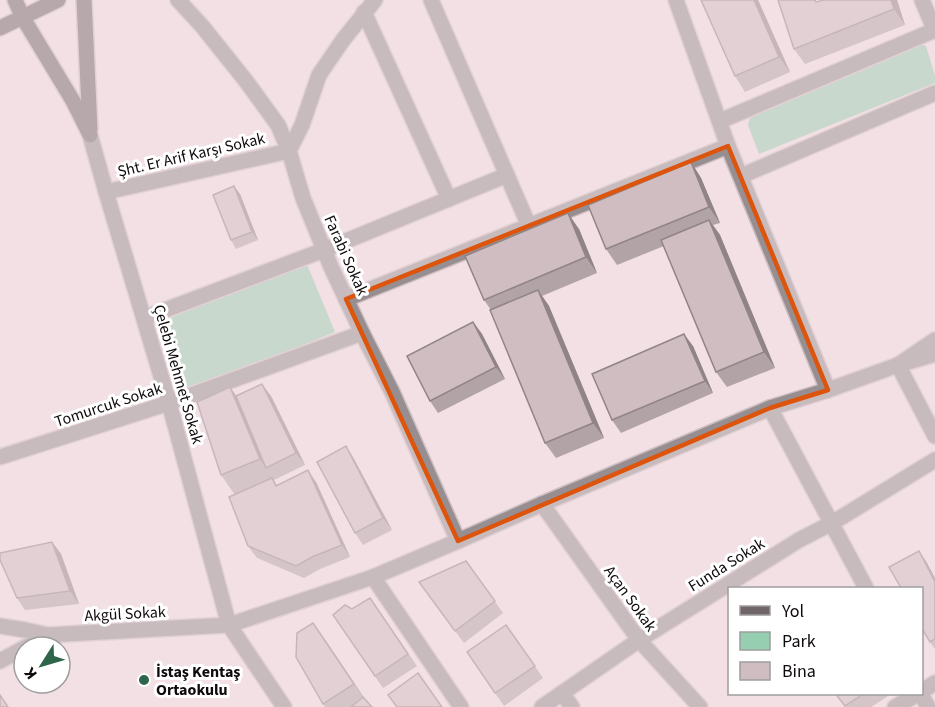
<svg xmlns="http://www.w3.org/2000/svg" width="935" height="707" font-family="'Source Sans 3',sans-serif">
<rect width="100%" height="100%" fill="#f2e0e4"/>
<!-- green -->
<g fill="#96ceb1">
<polygon points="917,43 926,46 935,76 935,83 759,154 748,125 751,114"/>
<polygon points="306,262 335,332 185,394 155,324"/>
</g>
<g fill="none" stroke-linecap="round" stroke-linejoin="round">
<!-- street casing -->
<g stroke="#cebec1" stroke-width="18">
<g id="street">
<polyline points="178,0 202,26 246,81 278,125 289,151 303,198 331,267 362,333 392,392 458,541"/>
<polyline points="431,0 529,226"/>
<polyline points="676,0 728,146 828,390"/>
<polyline points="922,0 935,31"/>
<polyline points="364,12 449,199"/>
<polyline points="720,121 935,30"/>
<polyline points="90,135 106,192 169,403 229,625 284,707"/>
<polyline points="741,176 935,93"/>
<polyline points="106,192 289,151 302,125 319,75 343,40 375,0"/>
<polyline points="346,299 728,146"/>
<polyline points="144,318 324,250 507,175"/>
<polyline points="935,354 898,365 935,436"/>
<polyline points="770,408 866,588"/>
<polyline points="0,457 169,403 362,333"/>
<polyline points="542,504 639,640 700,707"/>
<polyline points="373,577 461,707"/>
<polyline points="0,626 25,630 48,635"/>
<polyline points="26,647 48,635 229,625 373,577 458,541 542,504 770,408 828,390 898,365 935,340"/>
<polyline points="0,661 24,648"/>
<polyline points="922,691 935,683"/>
<polyline points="562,693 572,707"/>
<polyline points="921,694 928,707"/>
<polyline points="542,707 639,640 799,540 832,523 935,460"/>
<polyline points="895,707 918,694"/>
</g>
</g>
<!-- secondary casing -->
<g stroke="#cebec1" stroke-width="18">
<g id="secondary">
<polyline points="15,0 23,18 73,101 90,135"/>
<polyline points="84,0 90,129"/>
<polyline points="0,28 58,0"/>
</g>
</g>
<!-- street -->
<use href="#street" stroke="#968e90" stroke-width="15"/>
<!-- secondary -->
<use href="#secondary" stroke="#706568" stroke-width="15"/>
</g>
<!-- wall -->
<g fill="#b2a3a6">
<polygon points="758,0 790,72 745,92 735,76"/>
<polygon points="897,0 905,25 805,64 794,49 821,1"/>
<polygon points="691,162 701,178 720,223 713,225 720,235 775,368 727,387 716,372 664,246 617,265 606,249"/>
<polygon points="240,194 258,240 236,249 231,240"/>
<polygon points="579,229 597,273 542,296 549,306 604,438 556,458 545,443 491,310 484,300"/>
<polygon points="473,322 482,334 505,379 438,413 430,401"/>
<polygon points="693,346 713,393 621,433 612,420"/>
<polygon points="236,396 271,396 305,465 274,480 277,485 316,482 350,557 320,569 304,578 257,558 248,546 235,495 221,475"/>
<polygon points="346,446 354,459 392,530 363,545 355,533"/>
<polygon points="52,542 61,554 79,604 25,610 17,598"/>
<polygon points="919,551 927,563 935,578 935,649 930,642"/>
<polygon points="466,561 503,613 464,643 419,582"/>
<polygon points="370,598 417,666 383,688 333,615 352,609"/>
<polygon points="313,623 365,699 372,707 325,707 296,657"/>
<polygon points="506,625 543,678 504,706 467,652"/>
<polygon points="834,693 893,693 871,707 845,707"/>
</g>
<!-- shaded-wall -->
<g fill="#918487">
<polygon points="754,0 758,0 790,72 779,57"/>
<polygon points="891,0 897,0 905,25 894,9"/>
<polygon points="691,162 701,178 720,223 709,207"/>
<polygon points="234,186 240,194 258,240 252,232"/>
<polygon points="568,213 579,229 597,273 586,257"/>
<polygon points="709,220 720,235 775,368 764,352"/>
<polygon points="538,290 549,306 604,438 593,423"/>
<polygon points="473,322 482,334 505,379 496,367"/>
<polygon points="684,334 693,346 713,393 705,381"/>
<polygon points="262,384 271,396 305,465 296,453"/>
<polygon points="230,387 245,408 266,468 260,459"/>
<polygon points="346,446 354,459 392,530 383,518"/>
<polygon points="308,470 316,482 350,557 342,545"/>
<polygon points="52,542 61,554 79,604 70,591"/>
<polygon points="919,551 927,563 935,578 935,582"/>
<polygon points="313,623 328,644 369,705 354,684"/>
</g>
<!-- building -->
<g fill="#cfbdc1" stroke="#918487" stroke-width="1.5">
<polygon points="701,0 754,0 779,57 735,76"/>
<polygon points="778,0 815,0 816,2 824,0 891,0 894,9 794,49"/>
<polygon points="691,162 709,207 606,249 588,205"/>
<polygon points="234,186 252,232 231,240 213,195"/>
<polygon points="568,213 586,257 484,300 465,256"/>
<polygon points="709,220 764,352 716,372 661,240"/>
<polygon points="538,290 593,423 545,443 490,310"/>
<polygon points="473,322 496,367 430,401 407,356"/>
<polygon points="684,334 705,381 612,420 592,374"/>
<polygon points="262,384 296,453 266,468 236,396"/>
<polygon points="230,387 260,459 221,475 197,402"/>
<polygon points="346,446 383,518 355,533 317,462"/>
<polygon points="308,470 342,545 312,557 296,566 248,546 229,497 272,478 276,486"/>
<polygon points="52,542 70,591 17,598 0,560 0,553"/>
<polygon points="919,551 935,582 935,639 930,642 921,627 921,588 901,588 889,567"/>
<polygon points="466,561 495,601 455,631 419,582"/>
<polygon points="370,598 408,654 375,676 333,615 345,605 352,609"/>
<polygon points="313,623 354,684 323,704 296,657 297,633"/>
<polygon points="506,625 535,666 495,693 467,652"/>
<polygon points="418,673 442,707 397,707 388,695"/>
<polygon points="835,693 865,693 845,706"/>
<polygon points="0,695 8,707 0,707"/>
<polygon points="363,697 372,707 351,707"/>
</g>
<!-- marked area -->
<path d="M0 0H935V707H0ZM728 146 828 390 770 408 458 541 346 299Z" fill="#f2e0e4" fill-opacity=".55" fill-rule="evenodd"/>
<path fill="none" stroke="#dd550c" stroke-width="4.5" stroke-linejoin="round" d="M728 146 828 390 770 408 458 541 346 299Z"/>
<!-- markers -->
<circle fill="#2e654b" stroke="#fff" stroke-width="2" cx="144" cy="680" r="6"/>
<g text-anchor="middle" stroke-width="6" stroke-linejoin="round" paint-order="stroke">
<!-- street labels -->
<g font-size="16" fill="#0f0a0b" stroke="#fff">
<text transform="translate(191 154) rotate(-13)" y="6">Şht. Er Arif Karşı Sokak</text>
<text transform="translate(347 255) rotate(66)" y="6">Farabi Sokak</text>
<text transform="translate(179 374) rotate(74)" y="6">Çelebi Mehmet Sokak</text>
<text transform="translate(108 404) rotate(-18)" y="6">Tomurcuk Sokak</text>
<text transform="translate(726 564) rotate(-32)" y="6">Funda Sokak</text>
<text transform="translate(631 598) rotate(54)" y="6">Açan Sokak</text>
<text transform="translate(125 613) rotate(-3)" y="6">Akgül Sokak</text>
</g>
<!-- poi labels -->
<g font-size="16" font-weight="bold" fill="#0f0a0b" stroke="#fff" text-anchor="start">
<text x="156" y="677">İstaş Kentaş<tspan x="156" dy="18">Ortaokulu</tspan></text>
</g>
</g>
<!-- legend -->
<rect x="728" y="587" width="195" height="108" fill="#ffffff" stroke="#9f9d9d" stroke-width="1.5"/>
<rect x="740" y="606" width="30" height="9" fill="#706568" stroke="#9f9d9d" stroke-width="1.5"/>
<text x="782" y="617" font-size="18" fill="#0f0a0b">Yol</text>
<rect x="740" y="632" width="30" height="18" fill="#96ceb1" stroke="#9f9d9d" stroke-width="1.5"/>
<text x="782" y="647" font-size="18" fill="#0f0a0b">Park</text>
<rect x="740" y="662" width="30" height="18" fill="#cfbdc1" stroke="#9f9d9d" stroke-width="1.5"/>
<text x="782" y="677" font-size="18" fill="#0f0a0b">Bina</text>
<!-- north arrow -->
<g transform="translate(42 665) rotate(233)"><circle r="28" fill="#ffffff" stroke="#9f9d9d" stroke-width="1.5"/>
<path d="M0-4.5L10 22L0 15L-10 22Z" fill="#2e654b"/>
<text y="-9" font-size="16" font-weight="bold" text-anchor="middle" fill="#0f0a0b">K</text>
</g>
</svg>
